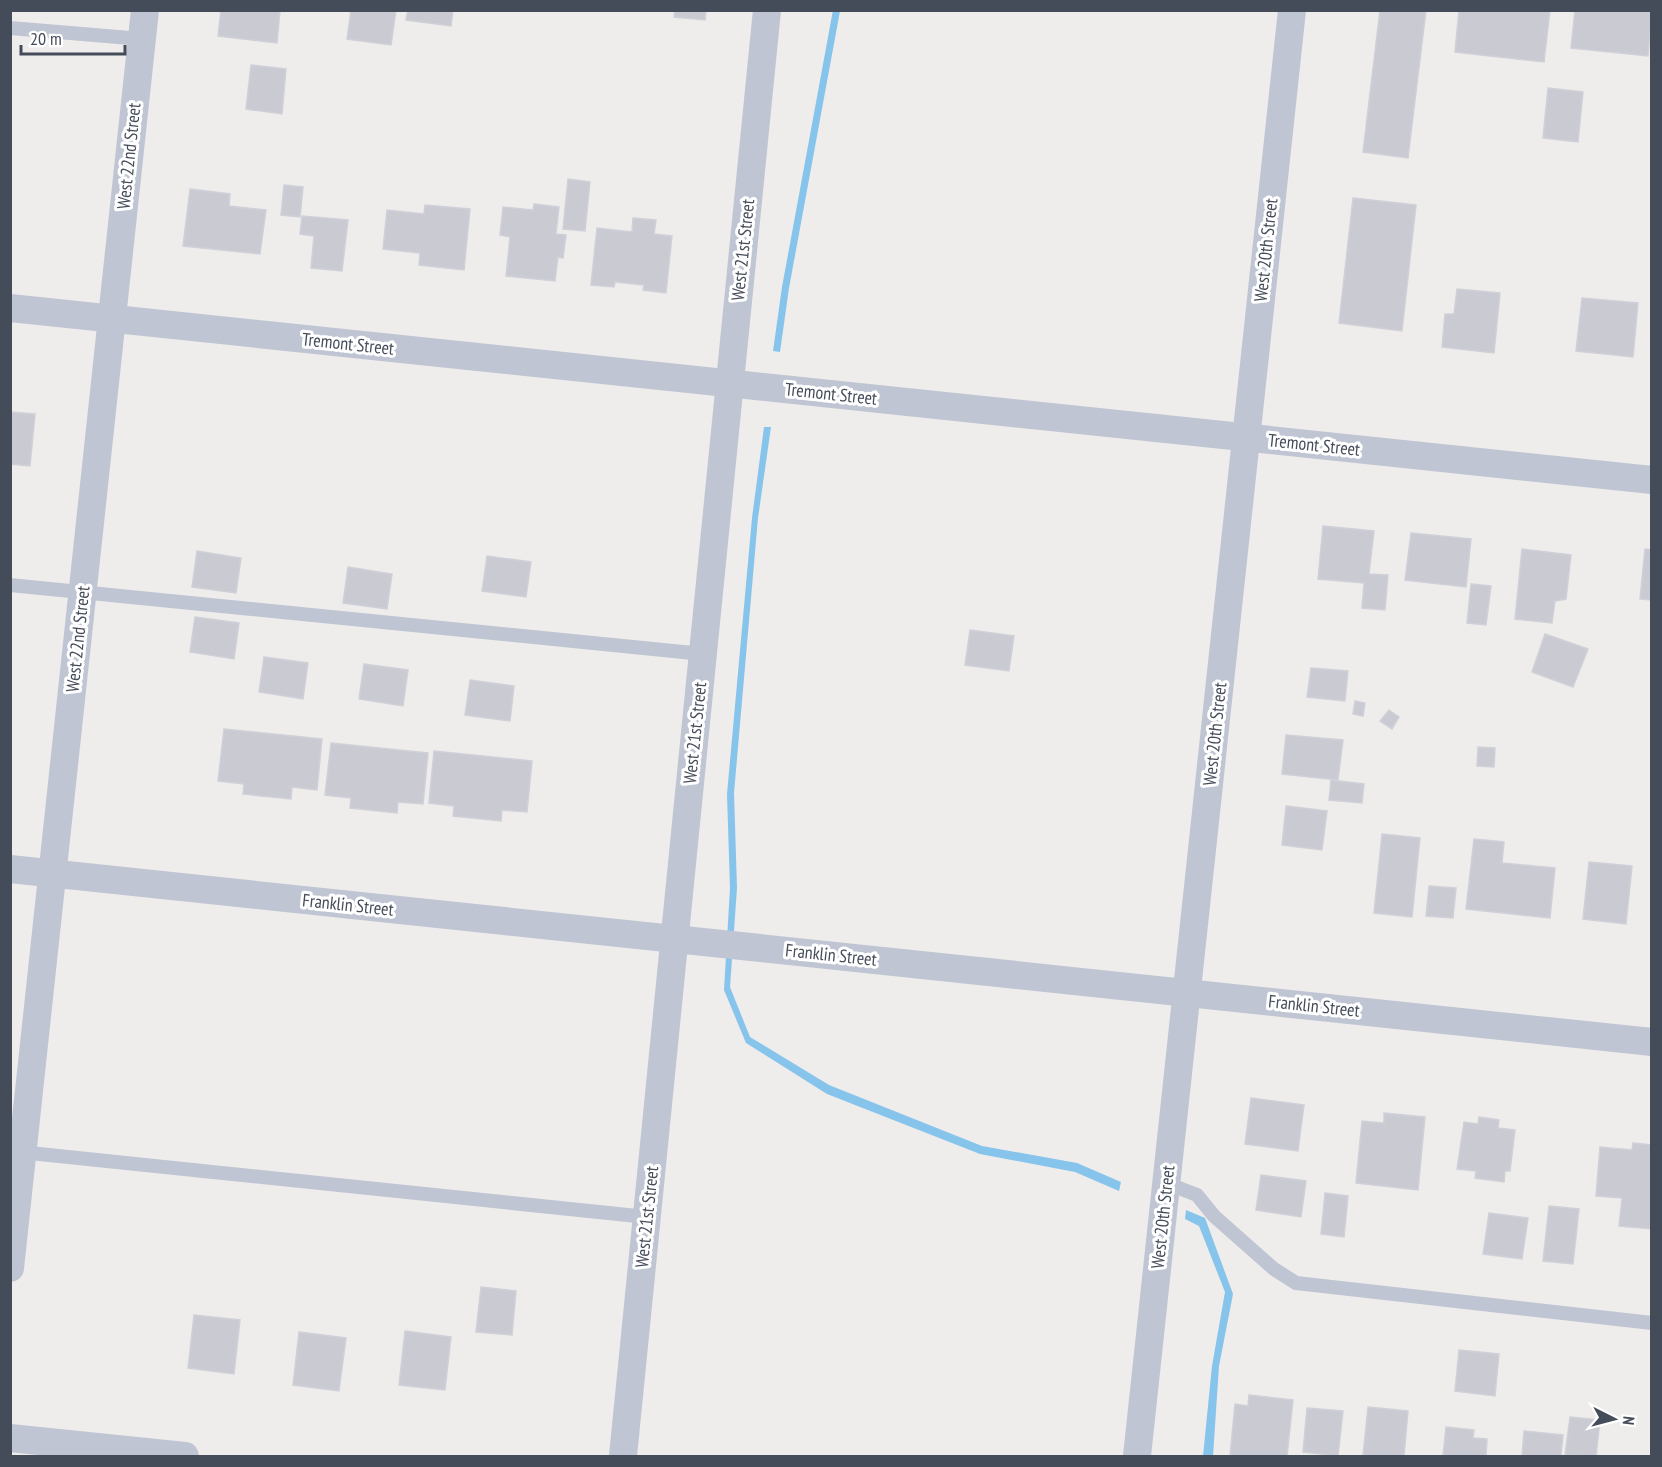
<svg xmlns="http://www.w3.org/2000/svg" width="1662" height="1467" font-family="'PT Sans Narrow',sans-serif">
<rect width="100%" height="100%" fill="#efecec"/>
<!-- water -->
<g fill="#86c4eb">
<polygon points="833,10 840,11 789,288 780,352 773,351 782,287"/>
<polygon points="764,427 771,427 758,518 734,793 737,888 730,987 750,1037 829,1085 982,1146 1077,1163 1121,1182 1119,1191 1075,1172 980,1154 827,1094 746,1043 724,990 730,888 727,794 752,518"/>
<polygon points="1186,1210 1205,1218 1233,1294 1219,1366 1213,1456 1203,1456 1212,1366 1225,1292 1199,1226 1185,1219"/>
</g>
<!-- building -->
<g fill="#c9cad2" stroke="#d0d1d8" stroke-width="1.5">
<polygon points="221,10 280,10 277,43 218,36"/>
<polygon points="351,10 396,10 391,45 347,39"/>
<polygon points="408,10 453,10 451,26 406,20"/>
<polygon points="675,10 706,10 705,20 674,17"/>
<polygon points="1380,10 1426,10 1408,158 1363,152"/>
<polygon points="1459,10 1550,10 1544,62 1455,52"/>
<polygon points="1575,10 1652,11 1648,56 1571,48"/>
<polygon points="251,65 286,69 282,114 246,109"/>
<polygon points="1548,88 1583,92 1578,142 1543,138"/>
<polygon points="568,179 590,182 585,231 563,229"/>
<polygon points="284,185 303,187 300,217 281,215"/>
<polygon points="190,189 230,194 229,206 266,210 260,254 183,246"/>
<polygon points="1353,198 1416,205 1402,331 1339,323"/>
<polygon points="534,204 559,207 556,234 566,235 563,258 558,257 555,281 506,276 510,237 500,235 503,207 533,210"/>
<polygon points="425,205 470,209 464,270 419,265 420,253 383,249 387,210 424,214"/>
<polygon points="302,216 348,220 342,271 311,268 314,236 300,234"/>
<polygon points="633,218 656,220 654,234 672,236 666,293 643,290 644,285 615,282 614,287 591,285 597,228 632,232"/>
<polygon points="1457,289 1500,293 1494,353 1442,347 1445,314 1454,314"/>
<polygon points="1582,298 1638,303 1633,357 1576,351"/>
<polygon points="10,412 35,414 30,466 10,464"/>
<polygon points="1323,526 1374,531 1369,574 1388,575 1385,610 1362,608 1364,583 1318,579"/>
<polygon points="1411,533 1471,539 1466,587 1405,580"/>
<polygon points="1522,549 1571,555 1566,599 1555,601 1552,623 1515,619"/>
<polygon points="1645,549 1652,550 1652,600 1640,599"/>
<polygon points="197,551 241,558 236,593 192,587"/>
<polygon points="487,556 531,562 526,597 482,591"/>
<polygon points="348,567 392,574 387,609 343,603"/>
<polygon points="1471,584 1491,586 1486,625 1467,623"/>
<polygon points="195,617 239,623 234,659 190,652"/>
<polygon points="970,630 1014,636 1009,671 965,665"/>
<polygon points="1545,634 1588,649 1573,687 1532,672"/>
<polygon points="264,657 308,663 303,699 259,692"/>
<polygon points="364,664 408,670 403,706 359,699"/>
<polygon points="1311,668 1348,671 1345,701 1307,697"/>
<polygon points="470,680 514,686 510,721 465,715"/>
<polygon points="1355,701 1365,703 1363,716 1353,714"/>
<polygon points="1389,710 1399,717 1392,729 1380,721"/>
<polygon points="224,729 322,739 317,790 292,787 291,799 243,794 244,784 218,781"/>
<polygon points="1286,735 1343,740 1338,780 1282,774"/>
<polygon points="331,743 428,753 423,804 398,802 397,813 350,808 351,798 325,795"/>
<polygon points="1478,747 1495,748 1494,767 1477,766"/>
<polygon points="434,751 532,761 527,812 502,810 501,821 453,816 454,806 429,803"/>
<polygon points="1331,780 1364,784 1362,803 1329,800"/>
<polygon points="1286,806 1327,811 1322,850 1282,845"/>
<polygon points="1382,834 1420,838 1412,917 1374,913"/>
<polygon points="1474,839 1504,842 1502,863 1555,868 1550,918 1466,909"/>
<polygon points="1589,862 1632,866 1626,924 1583,919"/>
<polygon points="1429,886 1456,888 1453,918 1426,916"/>
<polygon points="1251,1098 1304,1105 1298,1151 1245,1144"/>
<polygon points="1384,1113 1425,1117 1418,1190 1356,1183 1362,1121 1384,1123"/>
<polygon points="1479,1117 1499,1120 1498,1128 1515,1130 1510,1171 1505,1171 1504,1182 1475,1178 1476,1171 1457,1169 1464,1122 1478,1124"/>
<polygon points="1633,1143 1652,1145 1652,1229 1619,1226 1622,1198 1596,1196 1600,1147 1632,1150"/>
<polygon points="1261,1175 1306,1181 1301,1217 1256,1210"/>
<polygon points="1325,1193 1348,1196 1344,1237 1321,1234"/>
<polygon points="1549,1206 1579,1209 1573,1264 1543,1261"/>
<polygon points="1489,1213 1528,1218 1522,1259 1483,1254"/>
<polygon points="481,1287 516,1291 512,1335 476,1332"/>
<polygon points="194,1315 240,1320 234,1374 188,1368"/>
<polygon points="405,1331 451,1337 445,1390 399,1385"/>
<polygon points="299,1332 346,1338 339,1391 293,1385"/>
<polygon points="1459,1350 1499,1354 1495,1396 1455,1391"/>
<polygon points="1249,1395 1293,1400 1287,1456 1230,1456 1235,1404 1248,1406"/>
<polygon points="1368,1407 1408,1411 1404,1456 1363,1456"/>
<polygon points="1307,1408 1343,1411 1338,1456 1303,1452"/>
<polygon points="1570,1417 1600,1420 1596,1456 1565,1455"/>
<polygon points="1446,1427 1474,1430 1473,1438 1487,1439 1486,1456 1443,1456"/>
<polygon points="1524,1431 1563,1435 1561,1456 1522,1456"/>
</g>
<g fill="none" stroke-linecap="round" stroke-linejoin="round">
<!-- service -->
<g stroke="#bfc5d2" stroke-width="14">
<polyline points="10,28 142,39"/>
<polyline points="10,585 703,654"/>
<polyline points="20,1152 647,1217"/>
<polyline points="1166,1183 1197,1195 1214,1216 1274,1269 1296,1283 1652,1323"/>
</g>
<!-- minor -->
<g stroke="#bfc5d2" stroke-width="28">
<polyline points="10,308 1652,480"/>
<polyline points="10,869 1652,1042"/>
<polyline points="10,1268 145,10"/>
<polyline points="10,1438 185,1456"/>
<polyline points="623,1456 767,10"/>
<polyline points="1137,1456 1292,10"/>
</g>
</g>
<g text-anchor="middle" stroke-width="6" stroke-linejoin="round" paint-order="stroke">
<!-- street labels -->
<g font-size="18" fill="#454c59" stroke="#fff">
<text transform="translate(129 156) rotate(-84)" y="6">West 22nd Street</text>
<text transform="translate(743 250) rotate(-84)" y="6">West 21st Street</text>
<text transform="translate(1266 250) rotate(-84)" y="6">West 20th Street</text>
<text transform="translate(348 344) rotate(6)" y="6">Tremont Street</text>
<text transform="translate(831 394) rotate(6)" y="6">Tremont Street</text>
<text transform="translate(1314 445) rotate(6)" y="6">Tremont Street</text>
<text transform="translate(78 639) rotate(-84)" y="6">West 22nd Street</text>
<text transform="translate(695 733) rotate(-84)" y="6">West 21st Street</text>
<text transform="translate(1215 734) rotate(-84)" y="6">West 20th Street</text>
<text transform="translate(348 905) rotate(6)" y="6">Franklin Street</text>
<text transform="translate(831 955) rotate(6)" y="6">Franklin Street</text>
<text transform="translate(1314 1006) rotate(6)" y="6">Franklin Street</text>
<text transform="translate(647 1217) rotate(-84)" y="6">West 21st Street</text>
<text transform="translate(1163 1217) rotate(-84)" y="6">West 20th Street</text>
</g>
</g>
<!-- border -->
<rect width="1662" height="1467" fill="none" stroke="#454c59" stroke-width="24"/>
<!-- north arrow -->
<g transform="translate(1614 1419) rotate(96)" stroke="#ffffff" stroke-width="4.5" paint-order="stroke">
<path d="M0-4.5L10 22L0 15L-10 22Z" fill="#454c59"/>
<text y="-9" font-size="16" font-weight="bold" text-anchor="middle" fill="#454c59">N</text>
</g>
<!-- scale -->
<path d="M21 45v9h104v-9" fill="none" stroke="#454c59" stroke-width="3"/>
<text x="30" y="45" font-size="18" fill="#454c59" stroke="#ffffff" stroke-width="4.5" paint-order="stroke">20 m</text>
</svg>
